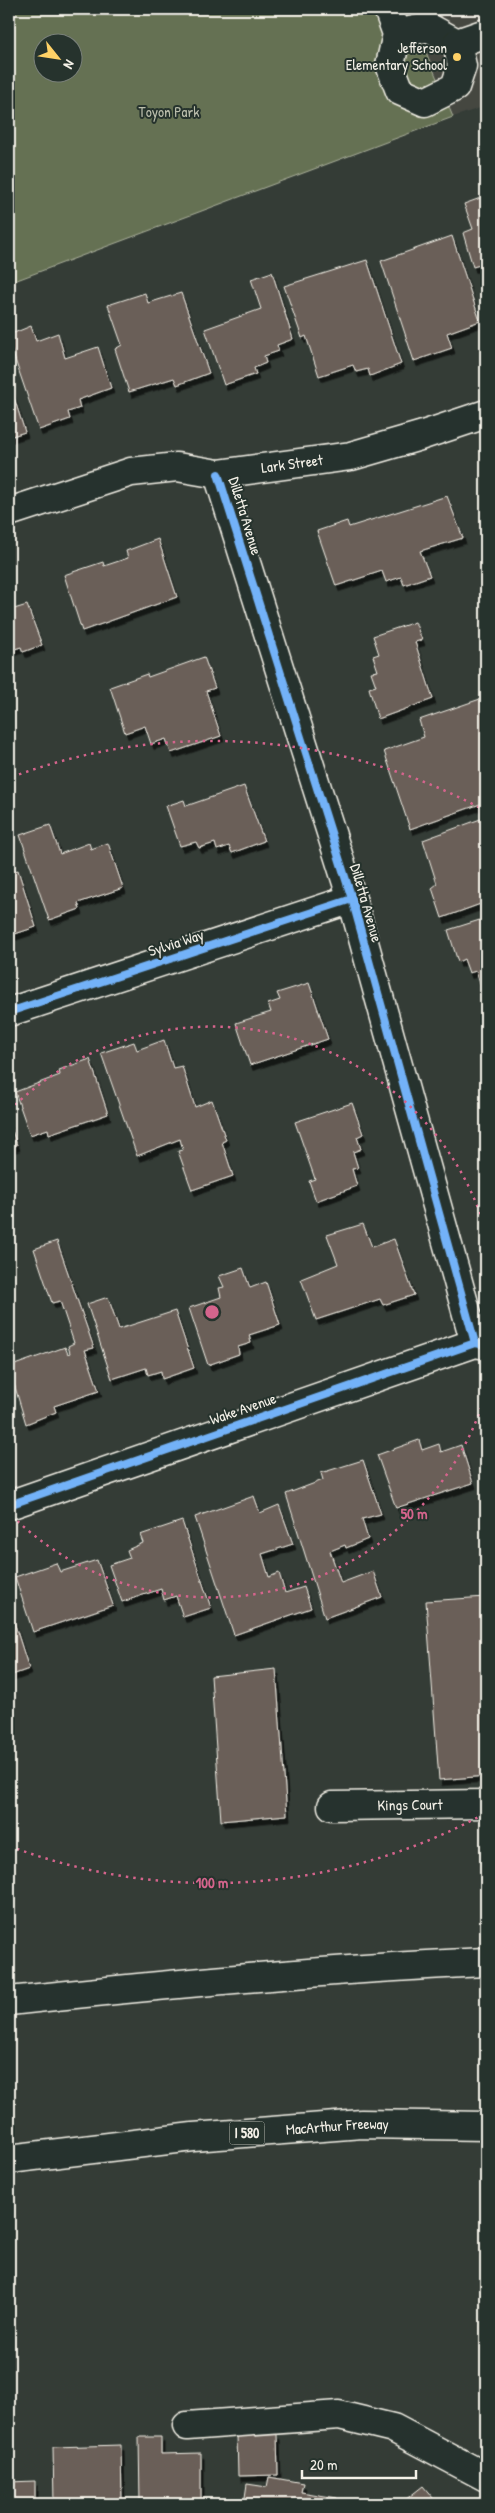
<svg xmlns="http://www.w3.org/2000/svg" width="495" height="2513" font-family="'Patrick Hand',sans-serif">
<defs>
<filter id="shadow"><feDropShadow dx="3" dy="5.5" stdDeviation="0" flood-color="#0009"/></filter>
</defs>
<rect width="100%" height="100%" fill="#343c36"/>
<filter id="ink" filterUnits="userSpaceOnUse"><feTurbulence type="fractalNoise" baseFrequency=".02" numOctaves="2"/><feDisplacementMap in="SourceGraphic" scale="10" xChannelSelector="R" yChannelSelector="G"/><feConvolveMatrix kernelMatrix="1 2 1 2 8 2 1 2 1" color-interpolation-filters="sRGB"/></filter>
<g filter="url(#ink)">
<!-- built -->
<polygon fill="#444640" points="408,9 486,9 486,106 453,117"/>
<!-- green -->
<path fill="#657152" stroke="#acb19d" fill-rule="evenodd" d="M9 9H408L453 117 9 283ZM42 42H72V72H42Z"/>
<!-- building -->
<g fill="#6b5f58" stroke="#f4f1e8" filter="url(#shadow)">
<polygon points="486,196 486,263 473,267 463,233 473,229 464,204"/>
<polygon points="452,236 480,321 447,333 452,348 414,361 381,261"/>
<polygon points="367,260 401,364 370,376 368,369 356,372 353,365 319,376 306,336 302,338 284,286"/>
<polygon points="272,272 293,339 277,345 279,351 264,356 266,363 254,368 256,374 224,385 205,329 261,309 251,279"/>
<polygon points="486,287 486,304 480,288"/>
<polygon points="145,293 148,303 181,293 209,373 177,385 174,378 129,392 115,349 122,345 108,305"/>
<polygon points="31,326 36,341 58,333 65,358 98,347 111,388 78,400 80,408 68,412 70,419 39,430 9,342 9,335"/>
<polygon points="9,382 25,432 9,437"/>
<polygon points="447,496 463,538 420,551 430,576 404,585 401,577 386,582 382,571 336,586 317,531 347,521 349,527"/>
<polygon points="158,539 177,597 82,631 64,575 103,562 104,566 128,558 126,551"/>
<polygon points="9,604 11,610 27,605 42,645 23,652 21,647 9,651"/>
<polygon points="415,622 422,640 415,642 433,699 378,719 369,688 376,686 371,672 378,671 373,656 379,654 373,636"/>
<polygon points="204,657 215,688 206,691 221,736 171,753 166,739 151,744 145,726 125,733 110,687 147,674 148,677"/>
<polygon points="486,697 486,782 481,784 486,802 410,829 384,751 424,737 419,720"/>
<polygon points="244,786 264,841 232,853 229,846 217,850 215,843 199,848 196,842 180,846 166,806 184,800 186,806"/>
<polygon points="486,817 486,902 442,918 432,888 437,884 423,840"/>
<polygon points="50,825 60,854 89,843 91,849 108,843 123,888 78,903 80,909 49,920 20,835"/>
<polygon points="18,870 36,927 9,936 9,873"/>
<polygon points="486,918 486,986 481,987 476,971 469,973 464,959 458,962 448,930"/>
<polygon points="309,983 328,1039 250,1065 236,1023 271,1012 268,1004 280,1000 277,993"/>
<polygon points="164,1040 173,1068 182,1066 195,1107 212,1100 226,1140 222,1142 233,1176 192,1190 178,1151 183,1150 180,1139 137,1156 101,1053 134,1042 137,1050"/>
<polygon points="90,1059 108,1114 49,1134 48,1129 30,1135 15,1092 60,1075 59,1070"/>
<polygon points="352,1103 363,1134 357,1137 361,1149 353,1152 358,1168 352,1169 357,1186 316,1201 309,1181 315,1179 295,1122"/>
<polygon points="9,1122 17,1145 9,1148"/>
<polygon points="363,1224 372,1247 394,1239 414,1295 383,1305 380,1299 316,1320 301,1279 338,1264 327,1235"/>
<polygon points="57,1241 94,1348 85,1350 99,1391 54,1406 56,1412 26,1424 9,1367 65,1347 68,1354 70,1353 68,1346 74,1343 60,1301 52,1303 34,1249"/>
<polygon points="243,1268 250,1288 266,1282 280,1325 249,1335 251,1343 238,1347 239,1354 208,1365 189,1308 221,1297 219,1288 224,1287 219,1276"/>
<polygon points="108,1297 119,1329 175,1311 194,1368 162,1379 161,1371 148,1375 146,1368 112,1379 87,1304"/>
<polygon points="419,1440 422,1450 439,1444 441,1452 461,1445 473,1483 396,1508 377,1455"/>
<polygon points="363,1460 381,1514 362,1519 368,1539 346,1548 345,1545 330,1551 341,1583 373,1571 382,1597 325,1618 286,1494 323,1480 321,1473"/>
<polygon points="254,1496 260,1513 279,1505 293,1544 262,1554 269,1577 279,1573 285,1593 304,1587 311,1608 234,1635 195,1517"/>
<polygon points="182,1521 211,1608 183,1617 176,1596 164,1600 161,1589 122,1602 109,1565 130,1558 127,1550 143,1543 140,1535"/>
<polygon points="97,1560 113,1605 33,1632 15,1577 56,1563 60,1572"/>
<polygon points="486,1597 486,1776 439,1780 426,1601"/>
<polygon points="9,1606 29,1669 9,1676"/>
<polygon points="276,1669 287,1815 221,1821 211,1676"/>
<polygon points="277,2434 278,2475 238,2476 237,2435"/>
<polygon points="139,2437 161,2437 161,2454 201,2453 201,2504 140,2504"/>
<polygon points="121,2445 122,2504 54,2504 53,2447"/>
<polygon points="269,2477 303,2483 301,2492 337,2498 335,2504 244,2504 247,2484 267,2487"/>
<polygon points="35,2481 35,2504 9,2504 9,2482"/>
<polygon points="423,2486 438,2504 400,2504"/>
</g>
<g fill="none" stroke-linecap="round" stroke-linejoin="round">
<!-- minor casing -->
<g stroke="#f4f1e8" stroke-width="31">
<g id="minor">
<polyline points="388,9 397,34 390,65 400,91 425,102 455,87 462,66 457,43 428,27 397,34"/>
<polyline points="457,43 486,33"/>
<polyline points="218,474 352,899 475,1343"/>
<path id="s1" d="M9 512 131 472 177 467 218 474 351 456 420 436 486 414"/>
<polyline points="9,1012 352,899"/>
<polyline points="9,1505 475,1343 486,1345"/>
<path id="s2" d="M332 1806 486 1804"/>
<polyline points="187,2426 339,2415 393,2428 486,2477"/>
</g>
</g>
<!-- highway casing -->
<g stroke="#f4f1e8" stroke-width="31">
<g id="highway">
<path d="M9 2001C168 1984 326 1969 486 1962"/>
<path id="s3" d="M9 2159 193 2137 362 2124 486 2126"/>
</g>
</g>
<!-- minor -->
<use href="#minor" stroke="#26332d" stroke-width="28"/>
<!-- highway -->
<use href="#highway" stroke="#26332d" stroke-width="28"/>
<!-- cycleway casing -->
<g stroke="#26332d" stroke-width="11">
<g id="cycleway">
<polyline points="218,474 352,899 475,1343"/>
<polyline points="9,1012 352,899"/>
<polyline points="9,1505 475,1343 486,1345"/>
</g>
</g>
<!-- cycleway -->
<use href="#cycleway" stroke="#73b2f8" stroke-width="8"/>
</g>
</g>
<!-- distance rings -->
<g fill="none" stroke="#d4648c" stroke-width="2.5" stroke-dasharray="2.5 5">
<path d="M486 1393A286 286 0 0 1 10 1514M10 1110A286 286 0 0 1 486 1231"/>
<path d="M484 1814A571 571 0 0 1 12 1847M12 777A571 571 0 0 1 484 810"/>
</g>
<!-- markers -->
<circle fill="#ffd166" stroke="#26332d" stroke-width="2" cx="457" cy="57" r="5"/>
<g text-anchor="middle" stroke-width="4" stroke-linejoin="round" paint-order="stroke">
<!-- shield labels -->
<rect fill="#26332d" stroke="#b6b8b0" stroke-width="1" x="229.5" y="2121.5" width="35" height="23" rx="4"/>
<g font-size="14" font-weight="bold" fill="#f4f1e8">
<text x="247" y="2138">I 580</text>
</g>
<!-- poi labels -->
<g font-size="15" fill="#f4f1e8" stroke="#26332d" text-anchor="end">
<text x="447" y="53">Jefferson<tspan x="447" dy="17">Elementary School</tspan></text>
</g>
<!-- park labels -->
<g font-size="15" fill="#bbbeac" stroke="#26332d">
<text x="169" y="117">Toyon Park</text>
</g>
<!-- street labels -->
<g font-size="15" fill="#f4f1e8" stroke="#26332d">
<text dy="5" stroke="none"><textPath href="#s1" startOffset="291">Lark Street</textPath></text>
<text transform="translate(245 516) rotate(73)" y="5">Dilletta Avenue</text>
<text transform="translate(366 903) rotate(74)" y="5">Dilletta Avenue</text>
<text transform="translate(176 943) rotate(-18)" y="5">Sylvia Way</text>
<text transform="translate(243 1409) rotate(-19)" y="5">Wake Avenue</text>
<text dy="5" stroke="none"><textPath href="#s2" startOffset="78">Kings Court</textPath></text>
<text dy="5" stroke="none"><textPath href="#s3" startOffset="330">MacArthur Freeway</textPath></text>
</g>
</g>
<circle cx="212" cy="1312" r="8" fill="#d4648c" stroke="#26332d" stroke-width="2.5"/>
<g font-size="15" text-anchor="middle" font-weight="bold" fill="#d4648c" stroke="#26332d" stroke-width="4" stroke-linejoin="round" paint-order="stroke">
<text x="414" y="1519">50 m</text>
<text x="212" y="1888">100 m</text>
</g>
<!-- margin -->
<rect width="495" height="2513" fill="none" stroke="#26332d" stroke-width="30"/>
<rect x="15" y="15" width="465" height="2483" fill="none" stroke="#f4f1e8" stroke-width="2" filter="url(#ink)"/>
<!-- north arrow -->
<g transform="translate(58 58) rotate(120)"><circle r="24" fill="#26332d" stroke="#787f78"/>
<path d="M0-4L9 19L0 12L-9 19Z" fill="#ffd166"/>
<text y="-8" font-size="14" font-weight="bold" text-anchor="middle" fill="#f4f1e8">N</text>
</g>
<!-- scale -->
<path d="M302 2470v8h114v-8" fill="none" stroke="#f4f1e8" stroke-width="2.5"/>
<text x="310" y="2470" font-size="15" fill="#f4f1e8" stroke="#26332d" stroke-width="4" paint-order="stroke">20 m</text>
</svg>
